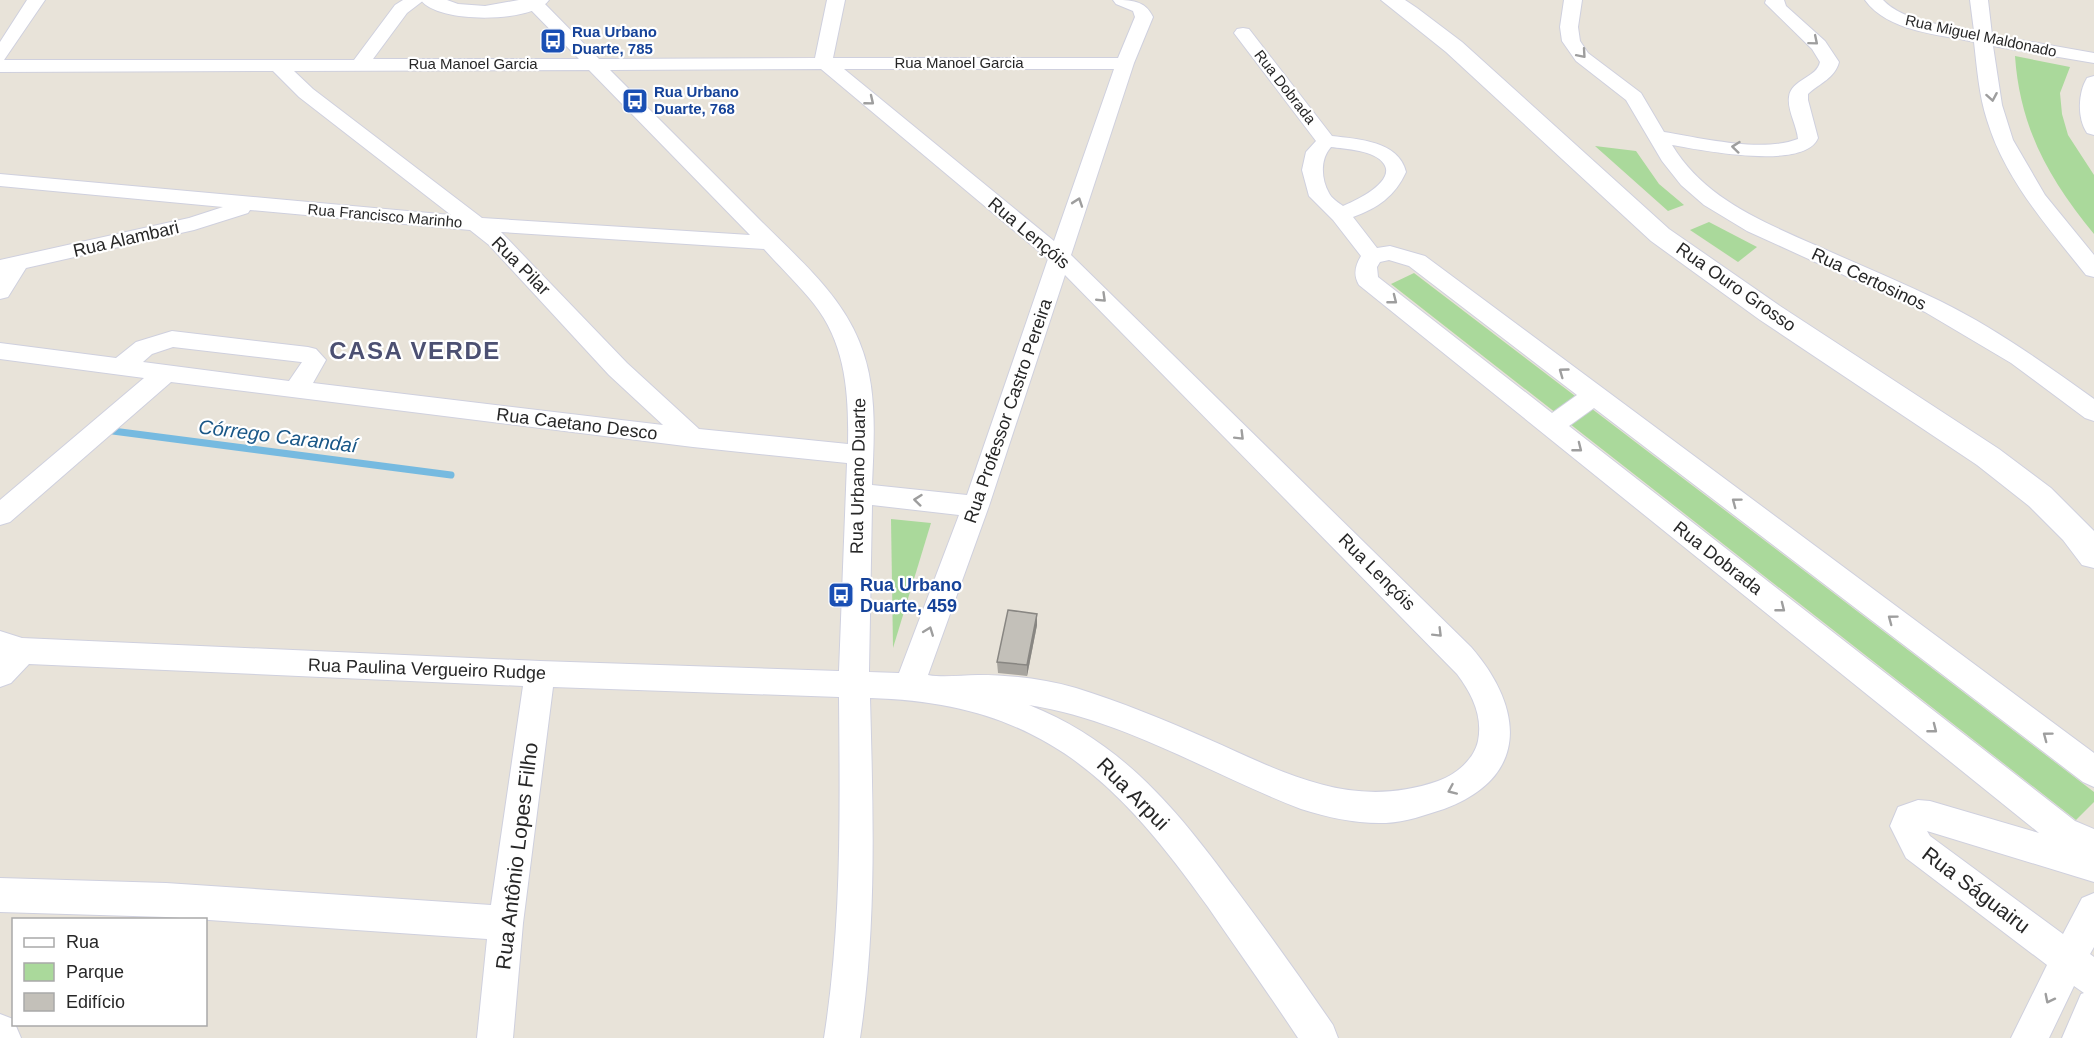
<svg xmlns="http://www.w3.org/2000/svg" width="2094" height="1038" font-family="Helvetica,sans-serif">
<rect width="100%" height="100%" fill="#e8e3d9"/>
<!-- green -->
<g fill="#aad99b">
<path d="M2015 56 2070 67 2060 93 2062 114 2068 135 2094 175V234C2049 179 2020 128 2015 56Z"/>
<polygon points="1595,146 1636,151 1659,184 1684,205 1668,211"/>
<polygon points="1709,222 1757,247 1738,262 1690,230"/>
<polygon points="1414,273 2094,792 2094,802 2076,820 1391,284"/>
<polygon points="891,519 931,523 893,648"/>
</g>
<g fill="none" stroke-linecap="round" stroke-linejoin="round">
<!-- stream -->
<polyline stroke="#76bae0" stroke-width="7" points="105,430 451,475"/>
<!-- minor casing -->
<g stroke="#cfd0de" stroke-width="2">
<g id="minor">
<path d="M27 0H45L4 60H354L395 5 403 0H424L407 13 373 59H579L527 6 526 0H541L599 59 815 58 827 0H845L833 58H1118L1135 17 1133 11 1116 4 1113 0C1131 0 1145 0 1153 17L1134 63 1071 255 1471 647C1524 708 1530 777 1444 809 1425 815 1406 822 1386 823 1357 824 1330 818 1301 809 1212 775 1125 720 1029 705 1124 743 1178 811 1237 891 1270 935 1302 980 1333 1025L1338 1038H1298C1269 994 1238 951 1208 907 1114 776 1039 703 870 698 873 812 877 925 860 1038H824C842 924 840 812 839 697L553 687 523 923 513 1038H477L487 939 166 917 0 912V878L166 883 491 905 523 686 29 664 11 683 0 687V631L22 638 540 661 839 671 847 463 693 447 171 382 10 522 0 525V500L144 378 0 359V343L116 358 136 342 172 331 308 347 316 349 326 360 313 383 663 425 609 375 489 245 470 230 250 210 248 213 194 230 26 268 8 297 0 299V260L189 218 223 207 0 186V174L451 215 299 97 273 71 0 72V42ZM821 69 1048 259 967 495 872 485C874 437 878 386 859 341 839 291 792 253 755 215 707 167 658 118 610 70ZM844 69H1114L1054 241ZM589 70 750 235 482 218 313 89 294 71ZM501 232 764 249C780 267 799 285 814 304 846 344 849 395 848 444L699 429 627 363ZM1065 275 1457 674C1472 694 1483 716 1478 741 1474 760 1455 775 1438 781 1352 811 1285 773 1208 739 1165 720 1121 702 1076 688 1044 679 1011 675 978 675 961 675 944 678 928 675L989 506ZM173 347 301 362H302L289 381 143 362 152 354ZM872 505 959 515 899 673 869 672Z"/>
<path d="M1564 0H1582L1578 27 1580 41 1588 53 1641 93 1664 132C1702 138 1761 153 1798 139 1797 126 1787 110 1789 97 1791 79 1817 78 1820 62L1812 49 1765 3 1766 0H1784L1786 6 1825 41 1839 62C1835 78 1820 83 1808 94V100L1818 138C1805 171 1700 150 1672 145 1704 198 1761 221 1815 245 1857 264 1899 281 1940 301 1995 328 2045 364 2094 399V421L2085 418 2011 363 1925 312 1747 231 1704 205 1681 185 1662 161 1626 100 1576 61 1562 41 1560 27Z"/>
<path d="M1865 0H1883C1904 22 1945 25 1974 31L1970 0H1988L1992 35 2094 53V63L1993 46 2002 105 2013 140 2045 195 2094 255V277L2086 275C2048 227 2005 180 1987 120 1979 95 1977 68 1974 42 1939 34 1888 32 1865 0Z"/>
<path d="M1243 28 1249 29 1332 136C1358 139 1399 141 1406 172 1395 196 1378 208 1353 217L1377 248 1390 246 1425 256 2094 753V787L2083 782 1594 408 1569 426 2075 821 2094 829V882L1927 831 1930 836 2063 934 2082 898 2094 893V947L2090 954 2094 957V1038H2062L2081 994 2084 993 2074 986 2049 1038H2011L2047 965 1906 858 1890 826 1898 807 1918 800 1930 801 2039 833 1359 285C1353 275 1355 266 1361 256L1333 220 1309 196 1302 170 1306 152 1316 141 1234 33 1237 29ZM1331 147C1345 149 1375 150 1384 164 1396 182 1355 201 1343 206 1339 203 1331 198 1329 193 1321 179 1320 159 1331 147ZM1389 260 1409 266 1577 395 1552 413 1378 277 1377 267 1380 262Z"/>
<path d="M2094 76V135L2087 133C2077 118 2078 93 2087 78Z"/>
<polygon points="0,1014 13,1019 21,1038 0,1038"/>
</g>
</g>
<!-- tertiary casing -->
<g stroke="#cfd0de" stroke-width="2">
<g id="tertiary">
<path d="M421 0H447L458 4 485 6 519 0H549C534 23 437 24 421 0Z"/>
<polygon points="1381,0 1405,0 1417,8 1462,42 1669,229 1780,306 1999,449 2051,488 2094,531 2094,568 2082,565 2063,540 2029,506 1977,465 1760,320 1651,241 1446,52"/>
</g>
</g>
<!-- minor -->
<use href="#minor" fill="#fff" fill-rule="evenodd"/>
<!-- tertiary -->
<use href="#tertiary" fill="#fff" fill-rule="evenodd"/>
</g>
<!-- wall -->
<polygon fill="#a8a59f" points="1037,614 1037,625 1027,676 998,673 997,662"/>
<!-- shaded-wall -->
<polygon fill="#888682" points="1037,614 1037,625 1027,676 1027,665"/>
<!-- building -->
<polygon fill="#c3c0b9" stroke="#888682" stroke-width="1.5" points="1008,610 1037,614 1027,665 997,662"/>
<!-- one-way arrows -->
<defs><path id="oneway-chevron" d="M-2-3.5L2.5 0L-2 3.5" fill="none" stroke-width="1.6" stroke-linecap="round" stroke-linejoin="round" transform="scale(1.5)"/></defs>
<g stroke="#9e9e9e">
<use href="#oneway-chevron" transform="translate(1814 41) rotate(40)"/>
<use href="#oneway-chevron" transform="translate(1582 54) rotate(49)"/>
<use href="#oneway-chevron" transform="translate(1992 97) rotate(80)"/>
<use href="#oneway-chevron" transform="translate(870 101) rotate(39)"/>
<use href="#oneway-chevron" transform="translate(1736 147) rotate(-174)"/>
<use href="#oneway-chevron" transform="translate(1078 202) rotate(-71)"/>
<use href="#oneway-chevron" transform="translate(1102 298) rotate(44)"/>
<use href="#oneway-chevron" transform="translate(1393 300) rotate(38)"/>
<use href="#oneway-chevron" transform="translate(1563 372) rotate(-144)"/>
<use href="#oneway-chevron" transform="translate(1240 436) rotate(45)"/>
<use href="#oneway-chevron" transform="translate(1578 448) rotate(38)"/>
<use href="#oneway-chevron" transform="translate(918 500) rotate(-174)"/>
<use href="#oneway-chevron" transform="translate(1736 502) rotate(-143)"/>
<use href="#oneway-chevron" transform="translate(1781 608) rotate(38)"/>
<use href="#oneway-chevron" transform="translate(1892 619) rotate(-143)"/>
<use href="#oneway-chevron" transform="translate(929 631) rotate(-69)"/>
<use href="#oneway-chevron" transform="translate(1438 633) rotate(45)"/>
<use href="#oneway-chevron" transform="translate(1933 729) rotate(38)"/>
<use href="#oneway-chevron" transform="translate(2047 736) rotate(-143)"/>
<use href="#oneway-chevron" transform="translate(1452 790) rotate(156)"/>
<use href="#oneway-chevron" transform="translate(2049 999) rotate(117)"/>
</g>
<!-- icons -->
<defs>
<g id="bus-square" transform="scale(1.35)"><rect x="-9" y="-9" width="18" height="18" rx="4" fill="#1a4fb4" stroke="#fff"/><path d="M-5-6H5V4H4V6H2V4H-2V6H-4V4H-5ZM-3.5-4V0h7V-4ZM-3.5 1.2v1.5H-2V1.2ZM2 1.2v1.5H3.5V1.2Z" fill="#fff"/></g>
</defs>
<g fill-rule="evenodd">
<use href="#bus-square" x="553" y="41"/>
<use href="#bus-square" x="635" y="101"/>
<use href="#bus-square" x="841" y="595"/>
</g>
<g text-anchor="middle" stroke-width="4.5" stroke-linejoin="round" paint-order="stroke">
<!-- far-transit labels -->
<g font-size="15" font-weight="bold" fill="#164399" stroke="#fff" text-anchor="start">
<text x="572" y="37">Rua Urbano<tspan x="572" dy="17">Duarte, 785</tspan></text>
<text x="654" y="97">Rua Urbano<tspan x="654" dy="17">Duarte, 768</tspan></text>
</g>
<!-- far-street labels -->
<g font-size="15" fill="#272727" stroke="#fff">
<text transform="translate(1981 36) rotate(12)" y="5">Rua Miguel Maldonado</text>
<text x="959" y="68">Rua Manoel Garcia</text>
<text x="473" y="69">Rua Manoel Garcia</text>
<text transform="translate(1285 87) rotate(52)" y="5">Rua Dobrada</text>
<text transform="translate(385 216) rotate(5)" y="5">Rua Francisco Marinho</text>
</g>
<!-- street labels -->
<g font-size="18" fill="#272727" stroke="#fff">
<text transform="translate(1029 233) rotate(40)" y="6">Rua Lençóis</text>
<text transform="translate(126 239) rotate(-13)" y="6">Rua Alambari</text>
<text transform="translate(521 266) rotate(45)" y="6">Rua Pilar</text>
<text transform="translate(1869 279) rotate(25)" y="6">Rua Certosinos</text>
<text transform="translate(1736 287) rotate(35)" y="6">Rua Ouro Grosso</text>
<text transform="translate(1008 411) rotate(-71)" y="6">Rua Professor Castro Pereira</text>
<text transform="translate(577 424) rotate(7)" y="6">Rua Caetano Desco</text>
<text transform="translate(858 476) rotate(-89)" y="6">Rua Urbano Duarte</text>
<text transform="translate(1718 558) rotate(38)" y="6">Rua Dobrada</text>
<text transform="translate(1377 572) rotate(45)" y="6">Rua Lençóis</text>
<text transform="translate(427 669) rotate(2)" y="6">Rua Paulina Vergueiro Rudge</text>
</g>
<!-- transit labels -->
<g font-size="18" font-weight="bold" fill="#164399" stroke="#fff" text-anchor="start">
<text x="860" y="591">Rua Urbano<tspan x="860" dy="21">Duarte, 459</tspan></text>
</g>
<!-- water labels -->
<g font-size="20" font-style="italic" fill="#1a5787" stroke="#fff">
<text transform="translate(278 436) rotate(7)" y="7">Córrego Carandaí</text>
</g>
<!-- near-street labels -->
<g font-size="21" fill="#272727" stroke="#fff">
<text transform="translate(1133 794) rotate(45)" y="7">Rua Arpui</text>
<text transform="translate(517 856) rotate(-83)" y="7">Rua Antônio Lopes Filho</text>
<text transform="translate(1976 890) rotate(37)" y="7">Rua Ságuairu</text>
</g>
<!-- district labels -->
<g font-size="24" font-weight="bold" letter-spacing="1.5" fill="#4c5072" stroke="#fff">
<text x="415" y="359">CASA VERDE</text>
</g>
</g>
<!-- legend -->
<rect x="12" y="918" width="195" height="108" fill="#ffffff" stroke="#a9a9a9" stroke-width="1.5"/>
<rect x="24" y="938" width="30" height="9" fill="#ffffff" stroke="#a9a9a9" stroke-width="1.5"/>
<text x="66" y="948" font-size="18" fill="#272727">Rua</text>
<rect x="24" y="963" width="30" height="18" fill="#aad99b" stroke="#a9a9a9" stroke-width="1.5"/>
<text x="66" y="978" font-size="18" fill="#272727">Parque</text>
<rect x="24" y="993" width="30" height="18" fill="#c3c0b9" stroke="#a9a9a9" stroke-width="1.5"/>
<text x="66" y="1008" font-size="18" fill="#272727">Edifício</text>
</svg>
